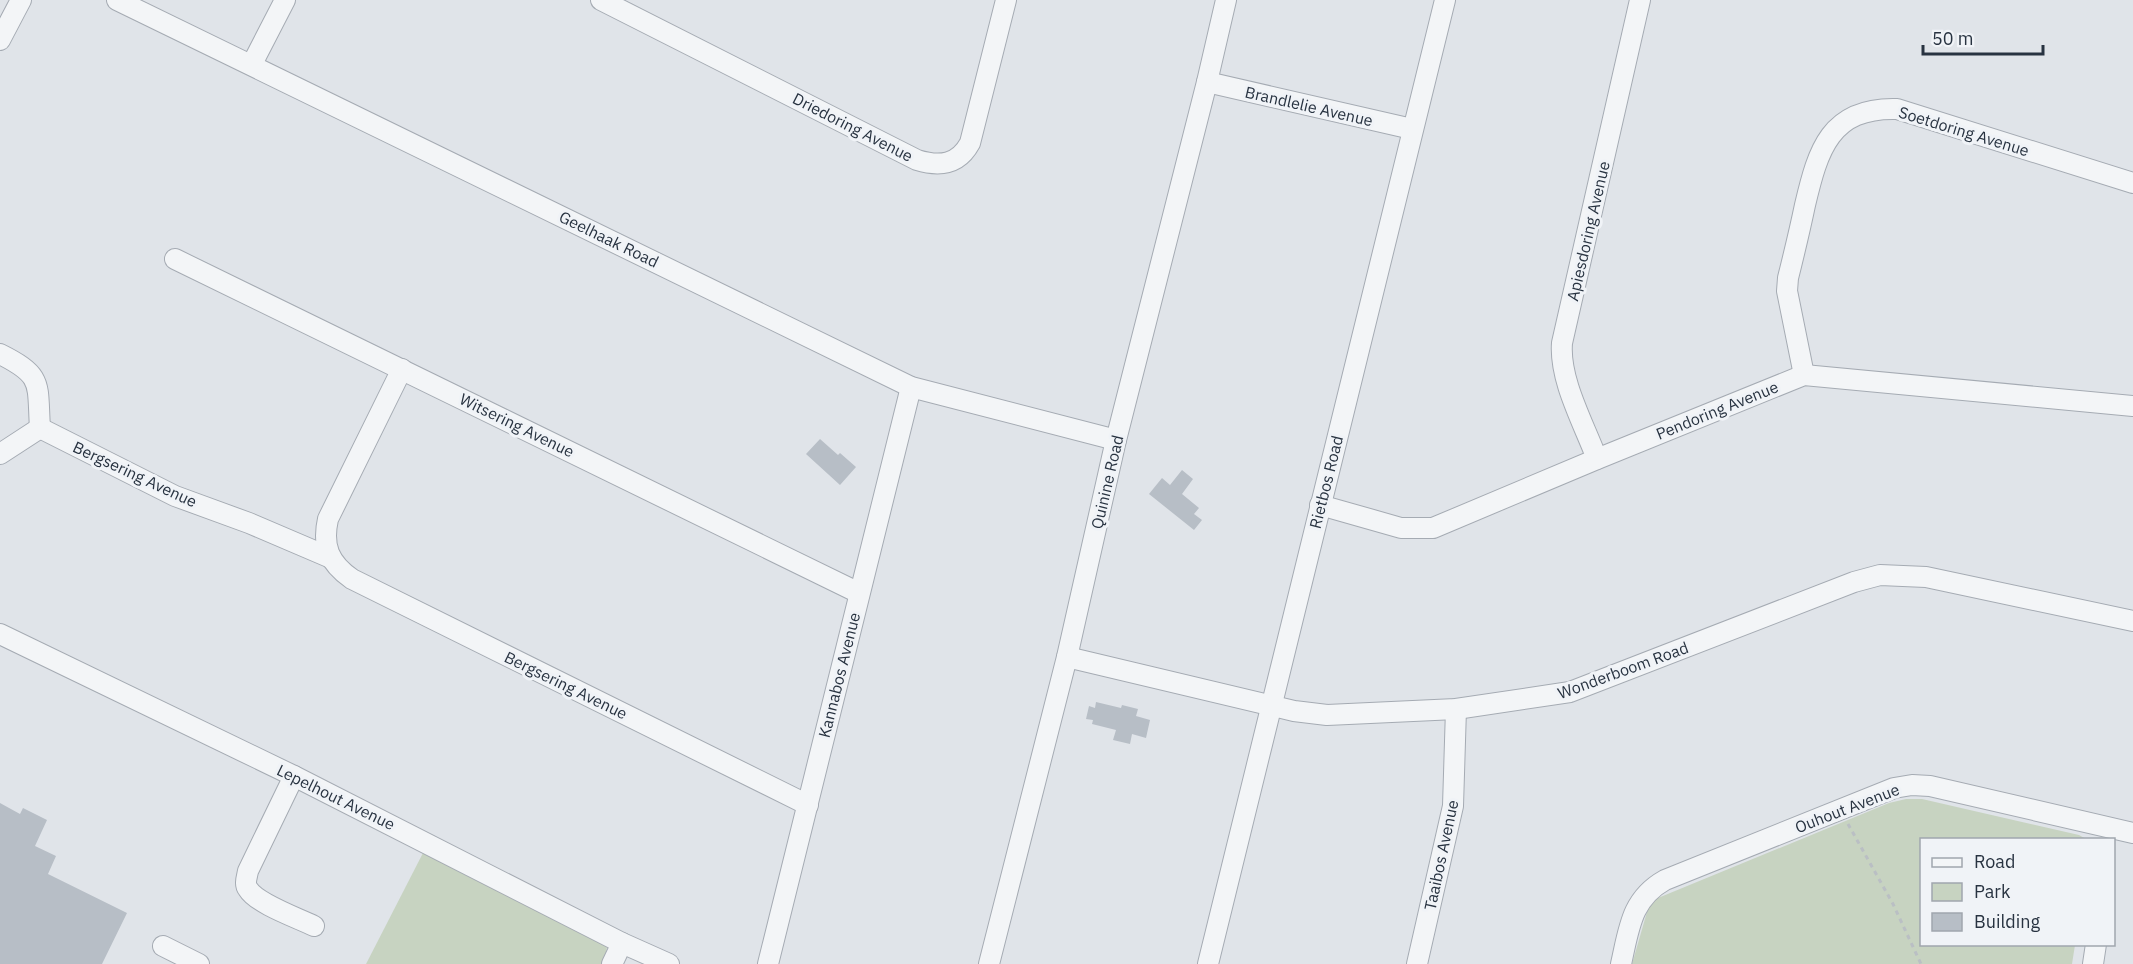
<svg xmlns="http://www.w3.org/2000/svg" width="2133" height="964" font-family="'IBM Plex Sans',sans-serif">
<rect width="100%" height="100%" fill="#e0e4e9"/>
<!-- green -->
<g fill="#c7d3c1">
<polygon points="1906,799 1922,799 2079,835 2086,839 1922,840 1922,944 2075,945 2072,964 1632,964 1649,905 1658,898 1889,803"/>
<polygon points="424,851 602,939 607,946 605,964 366,964"/>
</g>
<!-- building -->
<g fill="#b7bec6">
<polygon points="820,439 838,455 840,453 856,467 840,485 806,454"/>
<polygon points="1182,470 1193,479 1182,494 1199,508 1194,514 1202,520 1194,530 1149,494 1162,478 1170,485"/>
<polygon points="1096,702 1121,708 1122,705 1138,709 1136,716 1150,720 1146,738 1132,734 1130,744 1113,740 1116,730 1092,724 1093,720 1086,719 1089,706 1095,708"/>
<polygon points="0,803 20,814 23,808 47,820 35,846 56,856 48,874 127,913 102,964 0,964"/>
</g>
<g fill="none" stroke-linecap="round" stroke-linejoin="round">
<!-- minor casing -->
<g stroke="#a5abb3" stroke-width="22">
<g id="minor">
<polyline points="117,0 911,387 1116,440"/>
<path d="M601 0 917 160C940 167 958 165 970 143L1006 0"/>
<polyline points="0,40 21,0"/>
<polyline points="252,64 285,0"/>
<polyline points="1207,82 1412,129"/>
<polyline points="175,259 859,593"/>
<path d="M0 354C44 376 37 383 40 428"/>
<path d="M402 369 328 519C322 546 329 563 352 579L808 805"/>
<path d="M1804 375 1787 291 1788 278C1794 254 1800 229 1805 205 1818 150 1830 107 1897 109L2133 183"/>
<polyline points="40,428 175,496 249,523 331,558"/>
<polyline points="0,454 40,428"/>
<path d="M1597 459C1584 424 1559 380 1562 343L1640 0"/>
<polyline points="1320,505 1401,528 1433,528 1597,459 1804,375 2133,406"/>
<polyline points="0,634 294,776 622,943 669,964"/>
<polyline points="1067,657 1294,711 1327,715 1456,709 1570,692 1854,582 1880,575 1926,577 2133,621"/>
<path d="M294 776 248 871C247 877 244 884 248 889 257 904 298 918 314 926"/>
<polyline points="163,946 199,964"/>
<polyline points="612,964 622,943"/>
<polyline points="768,964 911,387"/>
<polyline points="989,964 1067,657 1116,440 1207,82 1226,0"/>
<polyline points="1208,964 1445,0"/>
<polyline points="1417,964 1453,806 1456,709"/>
<path d="M1621 964C1629 929 1631 899 1665 880L1894 788 1912 785 1930 786 2133 833"/>
<polyline points="2093,964 2096,944"/>
</g>
</g>
<!-- path -->
<polyline stroke="#babfc4" stroke-width="3" stroke-dasharray="4.5 4.5" stroke-linecap="butt" points="1848,824 1893,904 1921,964"/>
<!-- minor -->
<use href="#minor" stroke="#f3f5f7" stroke-width="20"/>
</g>
<g text-anchor="middle" stroke-width="6" stroke-linejoin="round" paint-order="stroke">
<!-- street labels -->
<g font-size="16" fill="#283341" stroke="#f0f3f7">
<text transform="translate(1309 106) rotate(13)" y="6">Brandlelie Avenue</text>
<text transform="translate(853 127) rotate(27)" y="6">Driedoring Avenue</text>
<text transform="translate(1964 131) rotate(17)" y="6">Soetdoring Avenue</text>
<text transform="translate(1588 231) rotate(-77)" y="6">Apiesdoring Avenue</text>
<text transform="translate(609 239) rotate(26)" y="6">Geelhaak Road</text>
<text transform="translate(1717 410) rotate(-22)" y="6">Pendoring Avenue</text>
<text transform="translate(517 425) rotate(26)" y="6">Witsering Avenue</text>
<text transform="translate(135 474) rotate(25)" y="6">Bergsering Avenue</text>
<text transform="translate(1107 482) rotate(-77)" y="6">Quinine Road</text>
<text transform="translate(1326 482) rotate(-76)" y="6">Rietbos Road</text>
<text transform="translate(1623 670) rotate(-20)" y="6">Wonderboom Road</text>
<text transform="translate(839 675) rotate(-76)" y="6">Kannabos Avenue</text>
<text transform="translate(566 685) rotate(26)" y="6">Bergsering Avenue</text>
<text transform="translate(336 797) rotate(26)" y="6">Lepelhout Avenue</text>
<text transform="translate(1847 808) rotate(-21)" y="6">Ouhout Avenue</text>
<text transform="translate(1441 855) rotate(-78)" y="6">Taaibos Avenue</text>
</g>
</g>
<!-- legend -->
<rect x="1920" y="838" width="195" height="108" fill="#f0f3f7" stroke="#a0a6ae" stroke-width="1.5"/>
<rect x="1932" y="858" width="30" height="9" fill="#f3f5f7" stroke="#a0a6ae" stroke-width="1.5"/>
<text x="1974" y="868" font-size="18" fill="#283341">Road</text>
<rect x="1932" y="883" width="30" height="18" fill="#c7d3c1" stroke="#a0a6ae" stroke-width="1.5"/>
<text x="1974" y="898" font-size="18" fill="#283341">Park</text>
<rect x="1932" y="913" width="30" height="18" fill="#b7bec6" stroke="#a0a6ae" stroke-width="1.5"/>
<text x="1974" y="928" font-size="18" fill="#283341">Building</text>
<!-- scale -->
<path d="M1923 45v9h120v-9" fill="none" stroke="#283341" stroke-width="3"/>
<text x="1932" y="45" font-size="18" fill="#283341" stroke="#f0f3f7" stroke-width="4.5" paint-order="stroke">50 m</text>
</svg>
